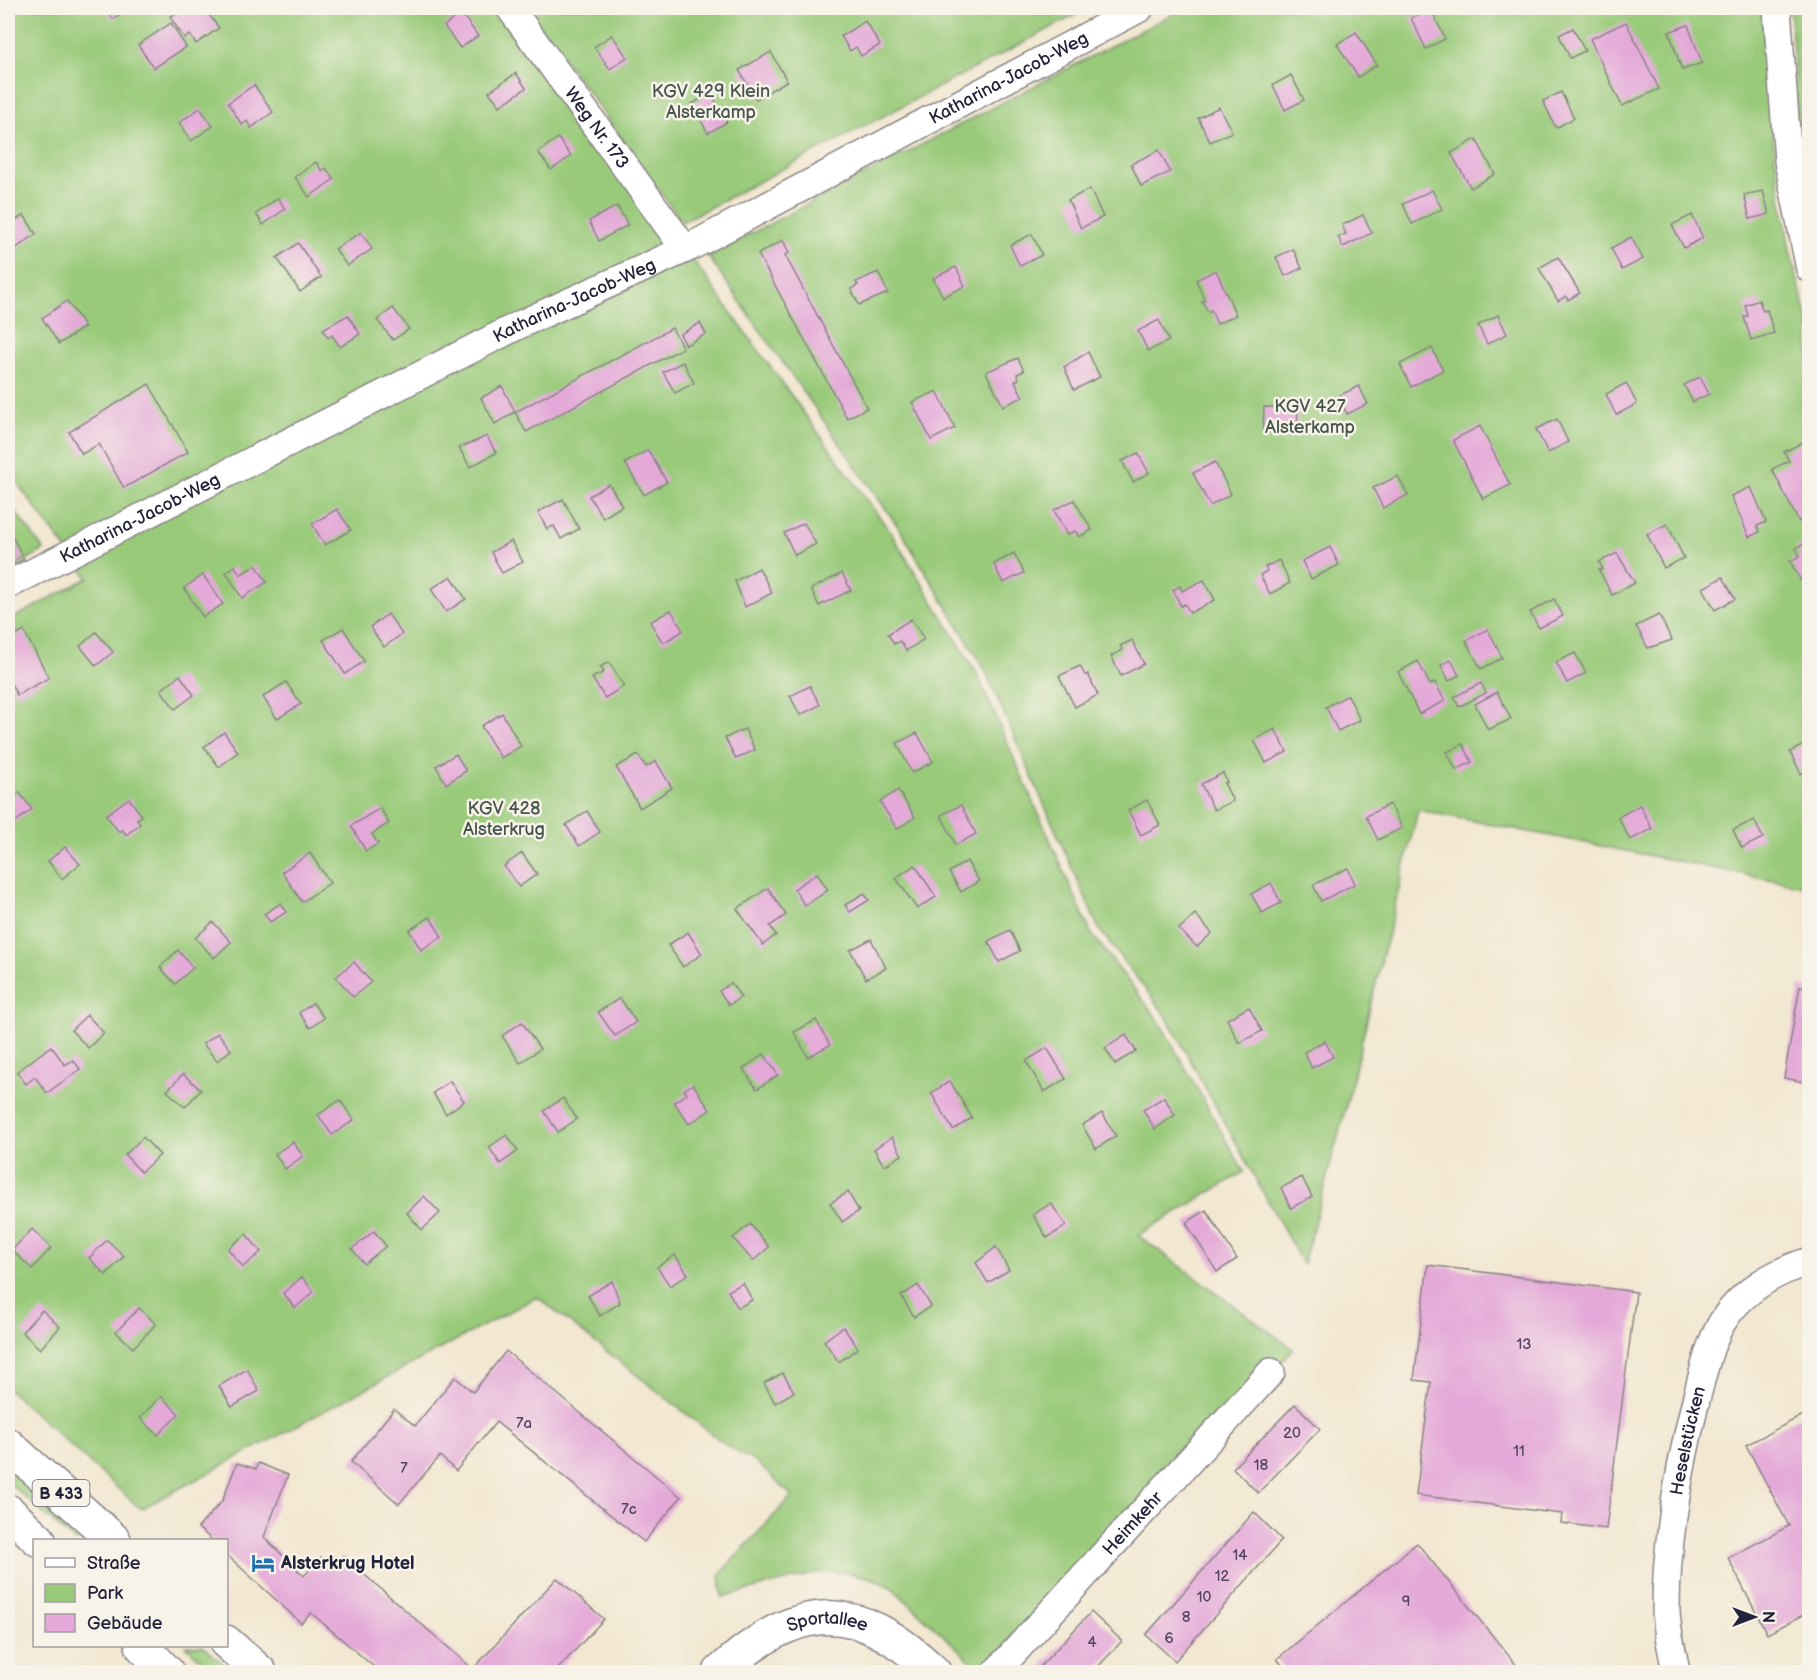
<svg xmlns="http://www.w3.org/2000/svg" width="1817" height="1680" font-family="'Balsamiq Sans',sans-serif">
<rect width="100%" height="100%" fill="#f7f3e8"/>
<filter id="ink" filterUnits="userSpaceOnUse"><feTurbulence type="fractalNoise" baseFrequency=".0167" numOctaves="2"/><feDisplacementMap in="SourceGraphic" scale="12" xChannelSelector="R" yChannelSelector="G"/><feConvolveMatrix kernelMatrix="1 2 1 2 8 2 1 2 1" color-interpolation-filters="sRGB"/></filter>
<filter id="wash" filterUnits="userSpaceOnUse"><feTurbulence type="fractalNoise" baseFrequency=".008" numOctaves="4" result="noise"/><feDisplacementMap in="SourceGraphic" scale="24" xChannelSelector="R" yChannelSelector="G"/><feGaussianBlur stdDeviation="1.35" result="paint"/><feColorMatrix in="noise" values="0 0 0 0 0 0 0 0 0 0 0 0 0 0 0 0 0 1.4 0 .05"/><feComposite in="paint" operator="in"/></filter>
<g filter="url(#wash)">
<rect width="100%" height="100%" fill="#f2e7d0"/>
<!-- green -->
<g fill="#99ca79" stroke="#5e765a" stroke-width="1.5">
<polygon points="8,8 510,8 891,533 976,672 1091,933 1159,1021 1244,1172 1138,1235 1293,1349 996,1672 983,1672 891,1587 868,1577 842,1572 821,1572 722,1597 720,1574 792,1496 757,1463 726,1445 537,1297 141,1509 8,1389 8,621 88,578 8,471"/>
<polygon points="527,8 1089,8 682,222"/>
<polygon points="1184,8 1761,8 1776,165 1790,251 1809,323 1809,887 1418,810 1345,1110 1303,1265 1166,1016 1099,929 984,668 899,528 708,256"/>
<polygon points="1790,8 1809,8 1809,211 1800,157"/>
<polygon points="8,502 44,550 8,571"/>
<polygon points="8,1468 87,1540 73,1540 8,1482"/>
<polygon points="186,1646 203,1646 233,1672 214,1672"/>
</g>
<g id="blocks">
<!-- building -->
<g fill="#e4a9d8">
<polygon points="104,8 128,8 113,19"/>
<polygon points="184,8 198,8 201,12 205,9 219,28 196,44 190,35 184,38 170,17"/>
<polygon points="1431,9 1445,39 1426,49 1411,18"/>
<polygon points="461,13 478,36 460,48 444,26"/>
<polygon points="865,21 880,45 861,56 856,47 850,51 841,36"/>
<polygon points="1626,22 1659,89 1622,106 1590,39"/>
<polygon points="171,23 186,47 154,68 138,45"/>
<polygon points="1688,25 1702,63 1682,70 1669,32"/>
<polygon points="1573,28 1585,51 1570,58 1559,35"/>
<polygon points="1356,32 1377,65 1358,77 1337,44"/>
<polygon points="612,35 627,57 610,69 594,47"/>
<polygon points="771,52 787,81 756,99 739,70"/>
<polygon points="516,73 526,88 500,106 489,92"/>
<polygon points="1291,75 1304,100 1285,110 1273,85"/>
<polygon points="254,85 273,112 251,128 247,121 242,125 228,103"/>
<polygon points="1561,92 1574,118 1556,128 1543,101"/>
<polygon points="711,93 727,122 708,133 692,104"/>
<polygon points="1219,107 1232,132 1210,142 1198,118"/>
<polygon points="200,108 213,126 191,141 179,123"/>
<polygon points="558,138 571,156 551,170 538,152"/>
<polygon points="1476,139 1495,174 1471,188 1451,153"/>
<polygon points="1159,150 1170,172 1141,186 1131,164"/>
<polygon points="316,162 322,171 326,168 334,179 309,197 295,177"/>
<polygon points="1090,189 1103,217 1081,228 1068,200"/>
<polygon points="1432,190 1442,209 1412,224 1403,204"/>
<polygon points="1763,191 1769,214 1750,219 1744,195"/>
<polygon points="278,198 285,209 263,225 256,214"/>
<polygon points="617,206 628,225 599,241 589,221"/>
<polygon points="24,215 36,234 8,254 8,225"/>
<polygon points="1363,215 1372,233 1343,247 1338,237 1346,234 1342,225"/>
<polygon points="1692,215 1703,238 1684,248 1672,225"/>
<polygon points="361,232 372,249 347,266 335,249"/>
<polygon points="1032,234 1042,255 1020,266 1010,245"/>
<polygon points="1631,237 1643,259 1622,270 1611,248"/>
<polygon points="783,240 789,253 785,255 867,408 847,418 758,254"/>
<polygon points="298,243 321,277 300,292 277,258"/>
<polygon points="1293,249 1302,268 1285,276 1276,257"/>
<polygon points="1558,257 1580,293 1568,300 1566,296 1558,301 1539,268"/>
<polygon points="956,267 965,286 943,297 933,278"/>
<polygon points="1216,270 1236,315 1217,324 1211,310 1208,312 1202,301 1205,300 1196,280"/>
<polygon points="878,272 888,293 859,305 851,289 858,285 856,282"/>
<polygon points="1759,300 1763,311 1767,310 1774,333 1751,340 1744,317 1748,316 1745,305"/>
<polygon points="67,301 85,327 59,344 42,318"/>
<polygon points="393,308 409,329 393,340 377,320"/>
<polygon points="348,315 360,334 340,347 332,335 328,338 323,329"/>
<polygon points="1498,315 1507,334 1487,344 1478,325"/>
<polygon points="1159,320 1169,341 1148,351 1138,331"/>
<polygon points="700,323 706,334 686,345 680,334"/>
<polygon points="672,328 683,348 526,432 515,412"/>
<polygon points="1432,348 1443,370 1411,387 1400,364"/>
<polygon points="1088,352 1100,377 1074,390 1064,367"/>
<polygon points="1018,358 1024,371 1017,374 1019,379 1015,381 1023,397 1003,406 986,372"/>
<polygon points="683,362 694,383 675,393 663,372"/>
<polygon points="1700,377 1709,394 1693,402 1684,385"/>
<polygon points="1626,383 1637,404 1616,415 1606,394"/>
<polygon points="149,384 188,452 124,488 99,444 82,454 69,432"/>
<polygon points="502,386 515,412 495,424 481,398"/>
<polygon points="1359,386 1368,404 1347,414 1338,396"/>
<polygon points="937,391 955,428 931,440 912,402"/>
<polygon points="1264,407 1298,408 1297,432 1263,432"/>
<polygon points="1557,419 1568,442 1548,453 1536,429"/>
<polygon points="1480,426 1510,485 1483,499 1453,440"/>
<polygon points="487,436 496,453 470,467 459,448"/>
<polygon points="1809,439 1809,517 1799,522 1772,469 1789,461 1784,452"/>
<polygon points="648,450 667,482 644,495 625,463"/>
<polygon points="1138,453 1149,473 1133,482 1122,461"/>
<polygon points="1215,462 1231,494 1210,506 1193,473"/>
<polygon points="1398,476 1408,495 1383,508 1373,488"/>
<polygon points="609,484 622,506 603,518 589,496"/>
<polygon points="1751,487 1766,522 1757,526 1760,532 1749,537 1731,496"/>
<polygon points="563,499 579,529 561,539 554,526 547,529 538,512"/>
<polygon points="1074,500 1092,530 1079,537 1075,531 1067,535 1054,510"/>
<polygon points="337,509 351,530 325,545 312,524"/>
<polygon points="804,523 816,544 795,555 784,533"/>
<polygon points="1667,524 1684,558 1664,568 1647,534"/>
<polygon points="11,534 24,559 8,567 8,536"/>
<polygon points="511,541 523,562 502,573 491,552"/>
<polygon points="1807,542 1809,548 1809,576 1801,581 1790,561 1800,556 1796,548"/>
<polygon points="1330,547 1339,565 1311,579 1302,561"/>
<polygon points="1014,553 1024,573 1003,583 994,564"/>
<polygon points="1617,553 1635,583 1612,595 1599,570 1603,569 1599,562"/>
<polygon points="1279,560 1290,583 1270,594 1260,575 1267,571 1265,567"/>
<polygon points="256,565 267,582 242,598 226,572 235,566 240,575"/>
<polygon points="759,568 772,593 745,607 735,581"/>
<polygon points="842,573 851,590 819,606 811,589"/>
<polygon points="203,575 223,604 203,617 184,588"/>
<polygon points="451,576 466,599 446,612 431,589"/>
<polygon points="1723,577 1735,599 1715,610 1703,588"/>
<polygon points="1204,580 1215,600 1190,613 1185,604 1181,606 1173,590 1180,586 1182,591"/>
<polygon points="1554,599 1563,616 1539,628 1530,612"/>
<polygon points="671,610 683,631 663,643 650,622"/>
<polygon points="388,614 402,634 384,647 370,627"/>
<polygon points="1659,615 1672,640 1648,648 1636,626"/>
<polygon points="911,619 924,639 906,651 900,641 894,644 888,634"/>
<polygon points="343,628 364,661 345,674 323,640"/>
<polygon points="1488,629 1502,658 1481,669 1466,641"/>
<polygon points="24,631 49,678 17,695 8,678 8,640"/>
<polygon points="96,632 113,652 96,666 80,646"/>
<polygon points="1132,640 1144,664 1121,676 1111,656 1123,650 1120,646"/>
<polygon points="1575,653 1586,673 1567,683 1556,662"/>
<polygon points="1451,660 1459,675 1449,681 1441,665"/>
<polygon points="1418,661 1430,685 1435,682 1445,701 1419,714 1398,672"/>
<polygon points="609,662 624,686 605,698 592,678 604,672 600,667"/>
<polygon points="1080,666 1085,675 1088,674 1098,695 1075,707 1059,676"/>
<polygon points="180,675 194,695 175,709 161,690"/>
<polygon points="286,682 301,704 277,719 263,697"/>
<polygon points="1481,683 1486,693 1459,707 1454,697"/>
<polygon points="810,686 820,705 800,715 790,696"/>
<polygon points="1497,692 1511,719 1488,730 1475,704"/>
<polygon points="1348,695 1360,720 1338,731 1326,707"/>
<polygon points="502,713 521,746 501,758 481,726"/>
<polygon points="745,729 755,750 736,759 725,738"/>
<polygon points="1275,729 1287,752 1266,763 1254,740"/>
<polygon points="224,732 238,752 219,767 204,747"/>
<polygon points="917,733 933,762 912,773 897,743"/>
<polygon points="1809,742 1809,769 1801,774 1790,752"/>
<polygon points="1463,744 1472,762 1456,770 1447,752"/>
<polygon points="456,754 466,771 446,784 436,766"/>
<polygon points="638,755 646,767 656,761 672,788 640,808 616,767"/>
<polygon points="1223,773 1227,782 1224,783 1233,801 1214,810 1201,784"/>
<polygon points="898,790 915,817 897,829 880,802"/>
<polygon points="19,792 32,809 14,823 8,814 8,800"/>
<polygon points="129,798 142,816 137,819 140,824 126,835 123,830 119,832 106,815"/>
<polygon points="1147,800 1160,825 1141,835 1128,810"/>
<polygon points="1390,804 1402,828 1378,840 1366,816"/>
<polygon points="961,805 976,834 956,845 941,815"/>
<polygon points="1640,805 1652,829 1630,840 1618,817"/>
<polygon points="380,808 389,823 372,834 378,844 366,851 351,826"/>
<polygon points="587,811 600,832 579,846 566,825"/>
<polygon points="1754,820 1763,838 1742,848 1733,830"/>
<polygon points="65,847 80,864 62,879 48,861"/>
<polygon points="310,853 330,883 302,902 282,872"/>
<polygon points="522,853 537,874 519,887 504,866"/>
<polygon points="967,861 979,881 961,892 949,872"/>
<polygon points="915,865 936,897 917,909 896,878"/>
<polygon points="1348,868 1355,884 1321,901 1313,885"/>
<polygon points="817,873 828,890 805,906 794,889"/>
<polygon points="1271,883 1281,903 1262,913 1251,894"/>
<polygon points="768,888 786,915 770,926 776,935 763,945 737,909"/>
<polygon points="864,893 869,900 850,912 845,905"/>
<polygon points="281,903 287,912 270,922 264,914"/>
<polygon points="1195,914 1212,933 1197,947 1179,929"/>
<polygon points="430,917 442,937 421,950 409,930"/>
<polygon points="213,922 231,942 214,958 195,938"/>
<polygon points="1010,930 1020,951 999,962 988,941"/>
<polygon points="688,932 702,954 683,967 668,945"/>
<polygon points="871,939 886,968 866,979 850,950"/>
<polygon points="178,950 193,968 175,984 160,967"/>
<polygon points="354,962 371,982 353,997 336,977"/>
<polygon points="731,983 741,997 729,1005 719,991"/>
<polygon points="1800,986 1809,988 1809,1083 1784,1078"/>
<polygon points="620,998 636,1022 615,1036 598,1012"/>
<polygon points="313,1003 324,1018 310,1028 299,1013"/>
<polygon points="1249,1007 1262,1031 1239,1043 1227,1019"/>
<polygon points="87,1015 104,1033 88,1048 71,1030"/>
<polygon points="816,1020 830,1045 808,1057 794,1032"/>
<polygon points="522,1022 540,1049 520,1063 502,1036"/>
<polygon points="218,1033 231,1050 217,1061 203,1044"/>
<polygon points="1126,1035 1136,1051 1115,1064 1105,1048"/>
<polygon points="1325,1041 1333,1057 1312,1068 1304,1052"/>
<polygon points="51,1046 65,1065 73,1060 80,1069 47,1093 35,1077 26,1084 17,1072"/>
<polygon points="1047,1048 1066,1079 1044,1092 1026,1061"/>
<polygon points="764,1054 778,1075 757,1089 743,1069"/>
<polygon points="183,1074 201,1090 185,1107 167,1091"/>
<polygon points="450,1081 464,1101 446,1114 433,1093"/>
<polygon points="950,1081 972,1118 953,1130 931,1093"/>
<polygon points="693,1084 710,1110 689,1124 674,1102 687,1094 684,1090"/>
<polygon points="1164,1097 1175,1115 1155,1129 1143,1110"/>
<polygon points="563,1098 577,1119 558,1132 544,1111"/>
<polygon points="340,1100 354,1120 332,1135 318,1115"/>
<polygon points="1102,1113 1116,1136 1096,1149 1082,1125"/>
<polygon points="507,1135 518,1151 500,1164 489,1147"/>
<polygon points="143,1137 160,1155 141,1172 125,1155"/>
<polygon points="892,1137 902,1155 884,1166 874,1149"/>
<polygon points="293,1142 303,1156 285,1169 275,1154"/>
<polygon points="1302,1177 1312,1197 1291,1208 1281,1188"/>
<polygon points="848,1192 859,1211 842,1222 830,1203"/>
<polygon points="424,1196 440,1213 422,1230 407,1213"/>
<polygon points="1051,1203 1066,1226 1047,1238 1033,1215"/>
<polygon points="1206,1210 1237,1259 1217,1272 1186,1223"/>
<polygon points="750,1224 769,1247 753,1261 733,1238"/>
<polygon points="32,1229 51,1248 32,1269 12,1250"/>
<polygon points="374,1231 386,1246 364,1264 352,1249"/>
<polygon points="246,1234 261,1252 243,1267 228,1249"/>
<polygon points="107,1240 124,1256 106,1275 89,1258"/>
<polygon points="996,1247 1009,1270 988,1283 976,1263"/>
<polygon points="675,1255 688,1274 670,1286 657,1267"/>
<polygon points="1428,1265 1636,1292 1606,1529 1561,1523 1562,1514 1416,1495 1431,1382 1414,1380"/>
<polygon points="302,1277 314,1292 295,1308 283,1293"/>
<polygon points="612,1281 620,1303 600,1316 588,1296"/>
<polygon points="743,1283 752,1300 738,1308 728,1291"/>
<polygon points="918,1285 931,1306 914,1317 901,1296"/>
<polygon points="139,1308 156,1324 133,1348 116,1332"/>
<polygon points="42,1310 60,1327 40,1349 22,1332"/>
<polygon points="843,1327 858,1348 839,1362 824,1341"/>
<polygon points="506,1351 681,1497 644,1542 496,1422 456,1471 440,1456 399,1504 351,1462 394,1409 415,1426 455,1377 473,1392"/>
<polygon points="247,1369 259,1391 232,1407 219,1386"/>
<polygon points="783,1373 794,1392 775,1403 764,1383"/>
<polygon points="161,1396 179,1414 158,1435 140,1418"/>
<polygon points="1295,1404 1320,1429 1258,1493 1233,1468"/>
<polygon points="1809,1412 1809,1612 1767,1634 1728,1558 1789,1526 1746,1445"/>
<polygon points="237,1463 256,1469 258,1463 288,1475 264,1537 304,1576 321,1557 333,1568 343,1556 473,1669 557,1578 604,1619 555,1672 380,1672 311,1613 301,1623 226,1554 226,1540 212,1540 198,1528 222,1501"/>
<polygon points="1254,1512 1282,1540 1175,1661 1146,1635"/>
<polygon points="1417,1543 1518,1667 1511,1672 1288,1672 1277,1659"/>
<polygon points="1091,1612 1122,1641 1093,1672 1035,1672"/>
</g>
</g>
</g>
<g filter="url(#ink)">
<use href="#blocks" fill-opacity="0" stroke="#8a8486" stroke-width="1.5"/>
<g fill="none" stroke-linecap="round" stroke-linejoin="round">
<!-- street casing -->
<g stroke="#8a8486" stroke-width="30">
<g id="street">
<path id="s1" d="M510 8 685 249"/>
<polyline points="1777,8 1788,161 1810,269"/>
<path id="s2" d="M8 585 521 324 690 247 1140 8"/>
<path id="s3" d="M996 1672 1271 1372"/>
<path id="s4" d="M1676 1672C1673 1652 1666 1630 1666 1609 1666 1539 1680 1464 1697 1396 1704 1370 1710 1338 1727 1315 1748 1287 1777 1271 1810 1261"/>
</g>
</g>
<!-- secondary casing -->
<g stroke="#8a8486" stroke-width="36">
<g id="secondary">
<path id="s5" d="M720 1672C799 1600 857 1599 934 1672"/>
</g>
</g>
<!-- primary casing -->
<g stroke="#8a8486" stroke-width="36">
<g id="primary">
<polyline points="8,1445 114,1540"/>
<polyline points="8,1511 39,1540"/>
<polyline points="226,1642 260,1672"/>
<polyline points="142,1646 167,1672"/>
</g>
</g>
<!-- street -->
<use href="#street" stroke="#fff" stroke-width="27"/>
<!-- secondary -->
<use href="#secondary" stroke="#fff" stroke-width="33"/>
<!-- primary -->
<use href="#primary" stroke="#fff" stroke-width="33"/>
</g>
</g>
<!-- icons -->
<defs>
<g id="hotel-bare" transform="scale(1.8)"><path d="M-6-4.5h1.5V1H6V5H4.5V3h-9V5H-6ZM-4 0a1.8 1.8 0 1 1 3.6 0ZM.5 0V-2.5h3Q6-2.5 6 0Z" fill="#1f6fb2" stroke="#f7f3e8" stroke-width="2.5" paint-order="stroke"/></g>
</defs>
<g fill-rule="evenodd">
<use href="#hotel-bare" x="263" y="1563"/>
</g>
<g text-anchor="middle" stroke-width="5" stroke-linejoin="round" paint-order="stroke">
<!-- number labels -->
<g font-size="15" fill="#524462">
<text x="1524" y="1349">13</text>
<text x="524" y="1428">7a</text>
<text x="1292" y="1438">20</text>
<text x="1519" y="1456">11</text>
<text x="1261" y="1470">18</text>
<text x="404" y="1473">7</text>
<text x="629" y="1514">7c</text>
<text x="1240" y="1560">14</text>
<text x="1222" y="1581">12</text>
<text x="1204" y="1602">10</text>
<text x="1406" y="1606">9</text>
<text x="1186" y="1622">8</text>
<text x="1169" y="1643">6</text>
<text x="1092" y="1647">4</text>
</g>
<!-- shield labels -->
<rect fill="#f7f3e8" stroke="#62616f" stroke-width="1.5" x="32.5" y="1480" width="57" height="26" rx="4.5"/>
<g font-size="16" font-weight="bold" fill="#22223b">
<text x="61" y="1499">B 433</text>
</g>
<!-- street labels -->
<g font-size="18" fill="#22223b" stroke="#f7f3e8">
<text dy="6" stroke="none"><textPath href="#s2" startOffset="1122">Katharina-Jacob-Weg</textPath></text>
<text dy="6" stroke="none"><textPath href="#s1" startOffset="148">Weg Nr. 173</textPath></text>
<text dy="6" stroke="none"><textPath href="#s2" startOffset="634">Katharina-Jacob-Weg</textPath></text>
<text dy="6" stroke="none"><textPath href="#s2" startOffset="148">Katharina-Jacob-Weg</textPath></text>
<text dy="6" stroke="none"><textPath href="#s4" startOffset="234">Heselstücken</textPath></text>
<text dy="6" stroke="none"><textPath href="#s3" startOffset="202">Heimkehr</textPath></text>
<text dy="6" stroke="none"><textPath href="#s5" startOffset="123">Sportallee</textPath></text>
</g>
<!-- park labels -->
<g font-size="18" fill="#46544e" stroke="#f7f3e8">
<text x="711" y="97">KGV 429 Klein<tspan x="711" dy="21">Alsterkamp</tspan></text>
<text x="1310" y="412">KGV 427<tspan x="1310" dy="21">Alsterkamp</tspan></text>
<text x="504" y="814">KGV 428<tspan x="504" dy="21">Alsterkrug</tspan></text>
</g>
<!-- poi labels -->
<g font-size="18" font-weight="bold" fill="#22223b" stroke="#f7f3e8" text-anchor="start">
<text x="281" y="1569">Alsterkrug Hotel</text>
</g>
</g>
<!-- margin -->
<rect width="1817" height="1680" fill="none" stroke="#f7f3e8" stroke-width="30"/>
<!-- legend -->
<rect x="33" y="1539" width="195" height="108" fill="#f7f3e8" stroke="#a29fa3" stroke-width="1.5"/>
<rect x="45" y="1558" width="30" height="9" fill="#ffffff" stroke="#a29fa3" stroke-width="1.5"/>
<text x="87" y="1569" font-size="18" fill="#22223b">Straße</text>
<rect x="45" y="1584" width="30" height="18" fill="#99ca79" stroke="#a29fa3" stroke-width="1.5"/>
<text x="87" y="1599" font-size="18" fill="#22223b">Park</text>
<rect x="45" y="1614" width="30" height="18" fill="#e4a9d8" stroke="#a29fa3" stroke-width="1.5"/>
<text x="87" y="1629" font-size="18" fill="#22223b">Gebäude</text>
<!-- north arrow -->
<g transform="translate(1754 1617) rotate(90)" stroke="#f7f3e8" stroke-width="4.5" paint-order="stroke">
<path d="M0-4.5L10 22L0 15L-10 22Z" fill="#22223b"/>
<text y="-9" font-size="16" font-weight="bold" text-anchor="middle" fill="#22223b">N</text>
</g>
</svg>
